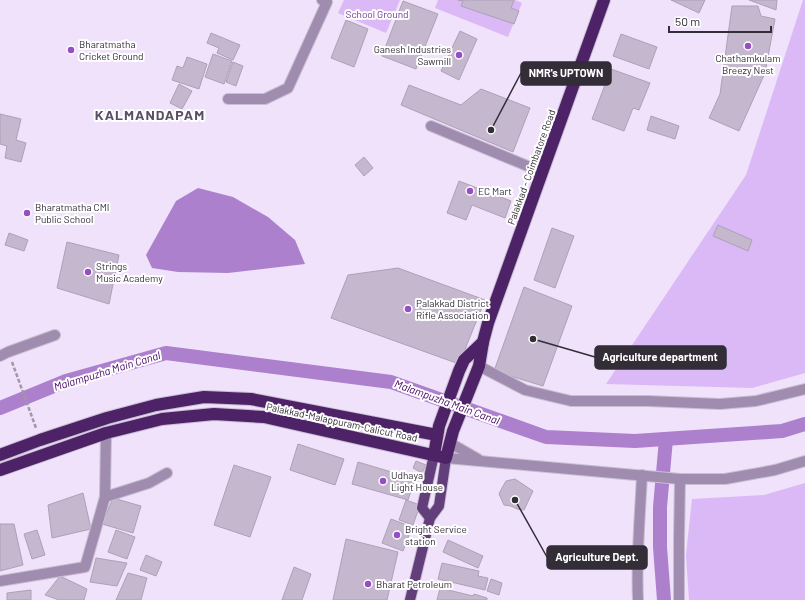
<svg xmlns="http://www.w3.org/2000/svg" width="805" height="600" font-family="Barlow,sans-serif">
<rect width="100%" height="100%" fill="#efe2fa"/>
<!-- green -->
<g fill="#dbb8f6">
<polygon points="344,0 400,0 386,33 338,13"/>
<polygon points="438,0 515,0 522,3 508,37 435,8"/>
<polygon points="803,0 805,0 805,373 752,388 606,384 746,175"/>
<polygon points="805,483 805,600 689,600 686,555 692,499 764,495"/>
</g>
<!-- water -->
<polygon fill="#ac80cc" points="198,188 233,197 268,217 295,240 305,264 228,273 178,272 152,268 146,255 176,201"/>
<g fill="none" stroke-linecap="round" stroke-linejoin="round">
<!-- canal -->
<g stroke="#ac80cc" stroke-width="14">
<polyline points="0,408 66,381 166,353 391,382 546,437 635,441 782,431 805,424"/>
<polyline points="664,600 660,547 660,507 666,439"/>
</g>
</g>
<!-- building -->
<g fill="#c4b7ce" stroke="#ada0b7">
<polygon points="458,0 514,0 511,8 519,11 514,24 461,6 463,1"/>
<polygon points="671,0 705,0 699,13"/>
<polygon points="749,0 777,0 776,10"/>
<polygon points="403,1 438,14 416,69 382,56"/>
<polygon points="732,6 758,6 761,16 775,19 765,73 739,131 709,118 720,94"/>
<polygon points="346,20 368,29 354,67 331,58"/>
<polygon points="460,31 477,39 459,80 441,71"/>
<polygon points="211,33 240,45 233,60 217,53 219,48 207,43"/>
<polygon points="621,34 657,47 649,69 613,56"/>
<polygon points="213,54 232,61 224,84 205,77"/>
<polygon points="187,57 207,64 199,89 172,80 177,66 183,68"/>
<polygon points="233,62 243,66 236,86 226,82"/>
<polygon points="611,69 650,83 639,110 633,108 624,131 592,119"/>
<polygon points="179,84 192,91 182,109 170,103"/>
<polygon points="409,85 461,105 481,89 530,108 513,152 401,105"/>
<polygon points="0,114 21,119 16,140 26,143 21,162 5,158 7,146 0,144"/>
<polygon points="651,116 679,126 675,139 647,130"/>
<polygon points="364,157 373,168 364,176 355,165"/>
<polygon points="459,181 511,201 505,218 472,205 466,220 447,213"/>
<polygon points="718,225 752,240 748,251 713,236"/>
<polygon points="552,228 574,236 555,288 534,280"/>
<polygon points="9,233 28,240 24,251 5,245"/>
<polygon points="67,242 119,255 109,304 57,288"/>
<polygon points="398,268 485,300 459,364 331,318 348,275"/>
<polygon points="524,287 572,306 543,386 494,371"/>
<polygon points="298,444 344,459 335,485 290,470"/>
<polygon points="416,461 426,465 422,473 413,468"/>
<polygon points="358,462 415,479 408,500 352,484"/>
<polygon points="234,465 271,477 250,537 214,525"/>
<polygon points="515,479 533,491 524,510 517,509 511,506 504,505 499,494 502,488 506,481"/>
<polygon points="83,493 91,529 52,538 48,505"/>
<polygon points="113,498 141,506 133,533 102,524"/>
<polygon points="406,500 420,505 413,525 399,520"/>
<polygon points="391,519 412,527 403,551 382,543"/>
<polygon points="0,524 14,524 23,565 0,571"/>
<polygon points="37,530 45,555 32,559 24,534"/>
<polygon points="116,530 135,537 127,559 108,552"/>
<polygon points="346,539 398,552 387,600 333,600"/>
<polygon points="448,540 483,556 478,568 443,552"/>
<polygon points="146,555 162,562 156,576 140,570"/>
<polygon points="96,558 127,563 117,586 90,582"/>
<polygon points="442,563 479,571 478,576 488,578 485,590 438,579"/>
<polygon points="294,567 311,574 302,600 282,600"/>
<polygon points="128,573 147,578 141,600 116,600"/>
<polygon points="60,576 87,589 84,600 59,600 45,595"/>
<polygon points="491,579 502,583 499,595 487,591"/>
<polygon points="440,588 473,596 474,594 487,598 487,600 437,600"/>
<polygon points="31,590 31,600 7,600 7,593"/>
</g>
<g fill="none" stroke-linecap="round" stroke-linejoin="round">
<!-- minor casing -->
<g stroke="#c9bed3" stroke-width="12">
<g id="minor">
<polyline points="228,99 265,99 288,88 327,2 322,0"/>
<polyline points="431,126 542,172"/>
<polyline points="0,356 8,352 55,335"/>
<polyline points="479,366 525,390 571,401 648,401 720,404 756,401 805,389"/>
<polyline points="450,443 478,459"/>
<polyline points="446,458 680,479 725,479 775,470 805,461"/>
<polyline points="105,497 149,483 167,473"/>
<polyline points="0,581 85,567 105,497 106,433"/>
<path d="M638 600C636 559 640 517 642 475"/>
<polyline points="679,600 679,540 680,479"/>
</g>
</g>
<!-- major casing -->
<g stroke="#c9bed3" stroke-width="12">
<g id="major">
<polyline points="430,518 422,508 434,455"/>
<polyline points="410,600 430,518 439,506 446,458"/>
</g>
</g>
<!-- highway casing -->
<g stroke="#c9bed3" stroke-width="14">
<g id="highway">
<polyline points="0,455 40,440 107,418 156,405 204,397 251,399 437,435"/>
<polyline points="434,455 439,426 459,371 464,360 483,342"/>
<polyline points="0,470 106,433 162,419 214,414 264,417 446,458 453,431 479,366 483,342 488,323 604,0"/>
</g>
</g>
<!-- path -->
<polyline stroke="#a197a9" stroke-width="2.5" stroke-dasharray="4 2" stroke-linecap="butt" points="12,362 36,428"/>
<!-- minor -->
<use href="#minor" stroke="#9f8cae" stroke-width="10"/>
<!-- major -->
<use href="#major" stroke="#623f7a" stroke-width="10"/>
<!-- highway -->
<use href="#highway" stroke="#4d2267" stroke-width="12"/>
</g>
<!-- markers -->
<g fill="#964fc3" stroke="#fff" stroke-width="1.5">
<circle cx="748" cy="46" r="4"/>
<circle cx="71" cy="50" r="4"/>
<circle cx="459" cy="55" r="4"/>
<circle cx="470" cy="191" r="4"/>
<circle cx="27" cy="213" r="4"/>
<circle cx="88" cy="272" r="4"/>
<circle cx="408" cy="309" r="4"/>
<circle cx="383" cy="481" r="4"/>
<circle cx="397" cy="535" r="4"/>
<circle cx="368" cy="584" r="4"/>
</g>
<g text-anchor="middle" stroke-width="4" stroke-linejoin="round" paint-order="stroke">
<!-- park labels -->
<g font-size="10" fill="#6e3691" stroke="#fff">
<text x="377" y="18">School Ground</text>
</g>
<!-- poi labels -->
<g font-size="10" fill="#322d36" stroke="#fff" text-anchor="start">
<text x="79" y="48">Bharatmatha<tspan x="79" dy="12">Cricket Ground</tspan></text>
<text x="451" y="53" text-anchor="end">Ganesh Industries<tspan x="451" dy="12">Sawmill</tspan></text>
<text x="748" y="62" text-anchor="middle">Chathamkulam<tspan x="748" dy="12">Breezy Nest</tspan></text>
<text x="478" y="195">EC Mart</text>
<text x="35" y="211">Bharatmatha CMI<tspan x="35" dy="12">Public School</tspan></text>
<text x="96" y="270">Strings<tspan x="96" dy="12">Music Academy</tspan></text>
<text x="416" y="307">Palakkad District<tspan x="416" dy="12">Rifle Association</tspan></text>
<text x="391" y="479">Udhaya<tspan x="391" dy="12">Light House</tspan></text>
<text x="405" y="533">Bright Service<tspan x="405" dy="12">station</tspan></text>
<text x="376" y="588">Bharat Petroleum</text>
</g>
<!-- street labels -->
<g font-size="10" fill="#322d36" stroke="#fff">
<text transform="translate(531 167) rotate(-70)" y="4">Palakkad - Coimbatore Road</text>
<text transform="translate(342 422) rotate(12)" y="4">Palakkad-Malappuram-Calicut Road</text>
</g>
<!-- water labels -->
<g font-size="11" font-style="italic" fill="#440163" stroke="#fff">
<text transform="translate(107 371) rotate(-17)" y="4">Malampuzha Main Canal</text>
<text transform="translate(447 402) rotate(20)" y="4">Malampuzha Main Canal</text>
</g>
<!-- district labels -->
<g font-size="14" font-weight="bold" letter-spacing="1" fill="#5a4f63" stroke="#fff">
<text x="150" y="120">KALMANDAPAM</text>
</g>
</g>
<!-- callouts -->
<path fill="none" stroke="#322d36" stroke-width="1.5" d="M491 130L521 73M533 339L595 357M515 500L547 557"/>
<g fill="#322d36" stroke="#fff" stroke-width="1.5">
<circle cx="491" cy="130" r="4"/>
<circle cx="533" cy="339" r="4"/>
<circle cx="515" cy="500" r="4"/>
</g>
<g fill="#322d36" stroke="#322d36" stroke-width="1.5">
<rect x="521" y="62" width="90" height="23" rx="4"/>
<rect x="595" y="346" width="131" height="23" rx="4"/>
<rect x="547" y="546" width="100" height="23" rx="4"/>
</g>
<g font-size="11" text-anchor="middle" font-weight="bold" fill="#fff">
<text x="566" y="77">NMR's UPTOWN</text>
<text x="660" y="361">Agriculture department</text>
<text x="597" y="561">Agriculture Dept.</text>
</g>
<!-- scale -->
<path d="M669 26v6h102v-6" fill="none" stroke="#322d36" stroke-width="2"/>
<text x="675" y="26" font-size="12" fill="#322d36" stroke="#ffffff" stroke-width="3" paint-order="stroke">50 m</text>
</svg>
